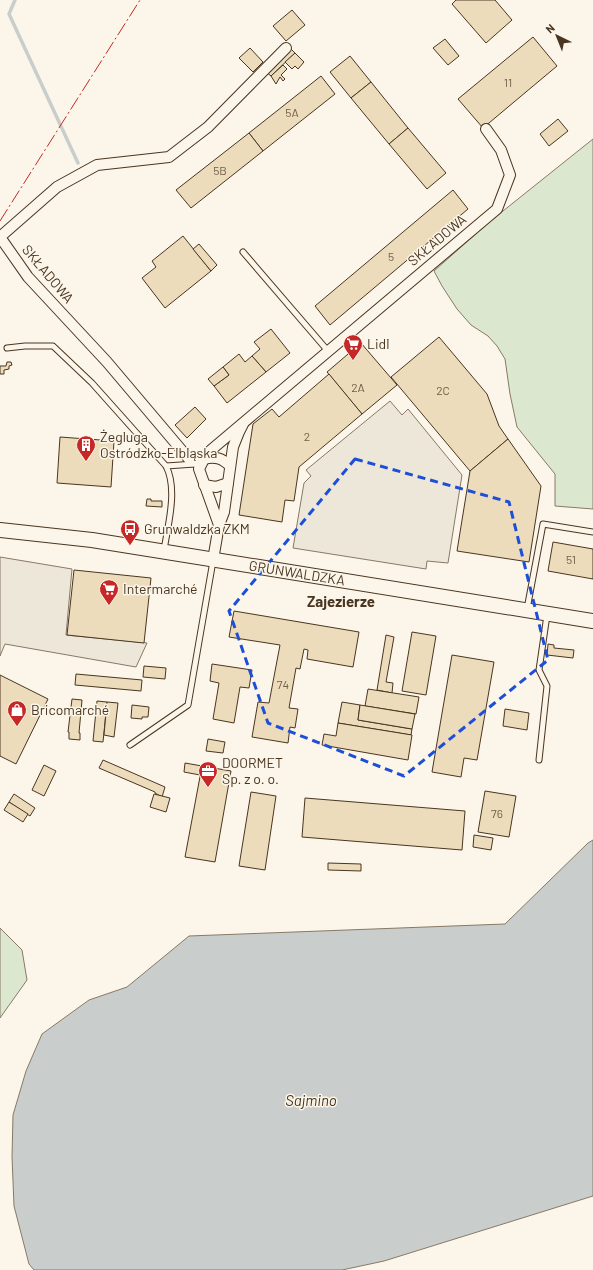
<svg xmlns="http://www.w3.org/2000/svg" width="593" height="1270" font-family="Barlow,sans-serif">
<rect width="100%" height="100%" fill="#fbf6e9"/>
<!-- green -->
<g fill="#dce7d0" stroke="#887966">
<polygon points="593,139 593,509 555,506 555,474 517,427 510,394 505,359 497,346 488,336 471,325 457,309 442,286 434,271 488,223"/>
<polygon points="0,928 22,950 27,980 0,1018"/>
</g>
<!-- parking -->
<g fill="#ede7d9" stroke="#887966">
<polygon points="390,401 402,415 408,409 462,475 448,563 427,561 426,569 293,548 304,483 311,476 306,470"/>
<polygon points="0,557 72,569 66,635 147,643 136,667 5,644 0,656"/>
</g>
<!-- water -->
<polygon fill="#c9cecd" stroke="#887966" points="593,840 593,1196 384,1261 342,1270 34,1270 29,1264 14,1206 12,1157 13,1115 26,1071 42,1034 89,1000 127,987 189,936 505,924 588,843"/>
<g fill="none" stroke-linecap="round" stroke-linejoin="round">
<!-- stream -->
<polyline stroke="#c9cecd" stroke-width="3.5" points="15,0 9,14 78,163"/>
</g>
<!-- building -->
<g fill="#ecdcbc" stroke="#4a3520">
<polygon points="456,0 495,0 512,20 486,43 452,4"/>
<polygon points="292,10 305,25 286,41 273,26"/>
<polygon points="533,37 557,66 483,128 458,99"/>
<polygon points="445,39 459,56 448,65 433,48"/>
<polygon points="250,48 263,62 253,72 239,58"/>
<polygon points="290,48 295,53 271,76 266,72"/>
<polygon points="295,53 304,62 298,69 295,66 292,69 285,62"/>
<polygon points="350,56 371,82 351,98 330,72"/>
<polygon points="283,65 287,69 281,75 285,79 283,81 280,77 276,84 271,76"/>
<polygon points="321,76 335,94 263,151 249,133"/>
<polygon points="371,82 408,128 389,144 351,98"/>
<polygon points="558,119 568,131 549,146 540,134"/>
<polygon points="408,128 446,173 427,189 389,144"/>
<polygon points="249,133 263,151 191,208 176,190"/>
<polygon points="453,190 468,209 330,325 315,306"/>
<polygon points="183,236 211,271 165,308 142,278 156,267 152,261"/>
<polygon points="199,244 217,265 211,271 193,249"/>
<polygon points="271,329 290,353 266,372 252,356 260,349 254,342"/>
<polygon points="439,337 487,394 499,426 508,439 470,471 391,377"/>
<polygon points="361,343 397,385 362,414 327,372"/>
<polygon points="239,354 245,362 252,356 266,372 227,403 214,386 229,375 223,367"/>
<polygon points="7,362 11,362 12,365 9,366 9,369 4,370 4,374 0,374 0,366 6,366"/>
<polygon points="223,367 229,375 214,386 208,379"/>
<polygon points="329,374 362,414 299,467 294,501 285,500 282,522 239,515 253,424 272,409 279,417"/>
<polygon points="195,407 206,419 187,438 175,425"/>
<polygon points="60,437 114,441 111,487 57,483"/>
<polygon points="508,439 541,486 529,562 457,551 470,471"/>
<polygon points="147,499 151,499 151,501 162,501 162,507 146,506"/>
<polygon points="553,542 593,549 593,579 548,571"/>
<polygon points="74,570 151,578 144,643 67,635"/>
<polygon points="234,611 359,632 353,667 307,659 308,650 304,649 300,669 296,668 289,708 298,709 295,728 290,727 288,743 252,737 258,702 269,703 280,645 229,637"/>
<polygon points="412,632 436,636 426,695 402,691"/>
<polygon points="386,635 394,637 386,682 393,683 392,693 377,690"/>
<polygon points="548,644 554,645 554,648 574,650 573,658 547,655"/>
<polygon points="452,655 494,662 477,760 464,758 461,777 432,772"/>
<polygon points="212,664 252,670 249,688 240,687 234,723 213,719 219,683 210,681"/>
<polygon points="144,666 166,668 165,679 143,677"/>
<polygon points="76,674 142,680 141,691 75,685"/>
<polygon points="0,675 48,699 16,764 0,756"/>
<polygon points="368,689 419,697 416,714 365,706"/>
<polygon points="72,699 82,700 79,733 80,733 80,740 69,739 69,732 68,732"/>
<polygon points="97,701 107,702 103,742 93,741"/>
<polygon points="107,702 118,703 114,737 104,735"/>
<polygon points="342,702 360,705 358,720 412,729 411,735 338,723"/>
<polygon points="132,705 149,707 148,717 142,717 142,719 131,718"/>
<polygon points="360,705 415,714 412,729 358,720"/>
<polygon points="505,709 529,713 527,730 503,726"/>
<polygon points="338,723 412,735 408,760 322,745 324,734 336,736"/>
<polygon points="208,739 225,742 223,753 206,751"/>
<polygon points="103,760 165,787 162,797 155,793 155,792 99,768"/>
<polygon points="185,763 202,766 200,775 184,772"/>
<polygon points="44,765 56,771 44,796 32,790"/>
<polygon points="202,766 231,771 215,862 185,857"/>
<polygon points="485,791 516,796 509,837 478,832"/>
<polygon points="251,792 276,796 265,870 239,866"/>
<polygon points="14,794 35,808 30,816 9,802"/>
<polygon points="154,794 170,798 166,812 150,807"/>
<polygon points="305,798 465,811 462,850 302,837"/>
<polygon points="9,802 28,814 23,822 4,810"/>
<polygon points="474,835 493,838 491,850 473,847"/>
<polygon points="328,863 361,864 361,871 328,870"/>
</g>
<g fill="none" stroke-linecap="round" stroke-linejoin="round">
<!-- service casing -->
<g stroke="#4a3520" stroke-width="7">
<g id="service">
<polyline points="243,252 328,351"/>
<path d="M7 348 25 346H53L92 383 166 466C178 489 168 525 164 550"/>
<polyline points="166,466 195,464"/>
<polyline points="527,609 543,524 593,532"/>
<polyline points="130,745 188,705 213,561"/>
<polyline points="539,760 547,686 539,670 547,615"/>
</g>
</g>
<!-- minor casing -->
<g stroke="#4a3520" stroke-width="12">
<g id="minor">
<path d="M204 459C215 456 222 458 230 466"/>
<polyline points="201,464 189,459 107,362 28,277 0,237 57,187 97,165 169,157 208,127 286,48"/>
<polyline points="204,485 216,487 228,483"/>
<polyline points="219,525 199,469 204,459 211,450 497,209 510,175 501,150 486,129"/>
<polyline points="213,560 219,525 224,512 233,447 239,432 243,424"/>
</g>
</g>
<!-- secondary casing -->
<g stroke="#4a3520" stroke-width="16">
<polyline id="secondary" points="0,530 92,540 593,621"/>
</g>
<!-- service -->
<use href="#service" stroke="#fbf6e9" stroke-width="5"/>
<!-- minor -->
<use href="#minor" stroke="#fbf6e9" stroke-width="10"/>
<!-- secondary -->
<use href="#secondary" stroke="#fbf6e9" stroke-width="14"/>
<!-- power -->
<polyline stroke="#c62828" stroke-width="1" stroke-dasharray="14 3 2 3" stroke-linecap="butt" points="0,221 140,0"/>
</g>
<!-- marked area -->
<path fill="none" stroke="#1d4ed8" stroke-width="3" stroke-dasharray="8 5" stroke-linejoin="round" d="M355 459 509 502 548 660 404 776 268 723 229 611Z"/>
<!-- icons -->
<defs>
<g id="supermarket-pin" transform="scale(1)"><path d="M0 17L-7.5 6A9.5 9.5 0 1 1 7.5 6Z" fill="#c62828" stroke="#fbf6e9"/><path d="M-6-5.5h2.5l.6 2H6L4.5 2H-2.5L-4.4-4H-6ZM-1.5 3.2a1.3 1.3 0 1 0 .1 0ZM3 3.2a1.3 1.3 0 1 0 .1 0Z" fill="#fff"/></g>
<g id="building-pin" transform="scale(1)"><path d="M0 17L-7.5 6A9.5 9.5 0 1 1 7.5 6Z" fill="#c62828" stroke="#fbf6e9"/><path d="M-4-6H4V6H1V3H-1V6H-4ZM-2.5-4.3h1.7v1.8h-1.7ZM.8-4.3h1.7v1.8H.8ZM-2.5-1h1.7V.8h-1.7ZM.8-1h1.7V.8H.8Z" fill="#fff"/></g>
<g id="bus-pin" transform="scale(1)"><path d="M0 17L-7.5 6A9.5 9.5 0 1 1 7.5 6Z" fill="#c62828" stroke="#fbf6e9"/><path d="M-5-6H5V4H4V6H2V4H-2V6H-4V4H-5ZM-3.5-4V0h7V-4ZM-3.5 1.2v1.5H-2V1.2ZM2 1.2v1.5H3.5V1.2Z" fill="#fff"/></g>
<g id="shop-pin" transform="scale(1)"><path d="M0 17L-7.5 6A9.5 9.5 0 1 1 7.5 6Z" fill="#c62828" stroke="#fbf6e9"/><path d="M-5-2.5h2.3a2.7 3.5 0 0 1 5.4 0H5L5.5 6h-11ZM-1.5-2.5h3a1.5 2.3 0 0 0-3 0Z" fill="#fff"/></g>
<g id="office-pin" transform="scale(1)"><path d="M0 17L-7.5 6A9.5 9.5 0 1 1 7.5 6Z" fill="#c62828" stroke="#fbf6e9"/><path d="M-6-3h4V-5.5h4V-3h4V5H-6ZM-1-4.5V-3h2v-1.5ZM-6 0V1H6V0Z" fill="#fff"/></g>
</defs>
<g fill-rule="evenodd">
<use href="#supermarket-pin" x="353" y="344"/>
<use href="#building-pin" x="86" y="445"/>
<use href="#bus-pin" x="130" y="529"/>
<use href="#supermarket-pin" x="109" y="589"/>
<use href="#shop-pin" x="17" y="710"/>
<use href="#office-pin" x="208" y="771"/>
</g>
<g text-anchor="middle" stroke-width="3" stroke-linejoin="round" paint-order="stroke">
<!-- number labels -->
<g font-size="12" fill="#725f47">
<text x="508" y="87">11</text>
<text x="292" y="117">5A</text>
<text x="220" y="175">5B</text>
<text x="391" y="261">5</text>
<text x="358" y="392">2A</text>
<text x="443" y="395">2C</text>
<text x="307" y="441">2</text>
<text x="571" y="564">51</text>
<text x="283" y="689">74</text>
<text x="497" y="818">76</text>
</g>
<!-- street labels -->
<g font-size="14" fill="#4a3520" stroke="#fbf6e9">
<text transform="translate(437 240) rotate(-40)" y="5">SKŁADOWA</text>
<text transform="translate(48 274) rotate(50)" y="5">SKŁADOWA</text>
<text transform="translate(297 573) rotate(9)" y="5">GRUNWALDZKA</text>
</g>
<!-- poi labels -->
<g font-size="14" fill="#4a3520" stroke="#fbf6e9" text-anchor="start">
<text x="367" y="349">Lidl</text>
<text x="100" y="442">Żegluga<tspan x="100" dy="16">Ostródzko-Elbląska</tspan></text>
<text x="144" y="534">Grunwaldzka ZKM</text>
<text x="123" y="594">Intermarché</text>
<text x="31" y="715">Bricomarché</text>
<text x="222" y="768">DOORMET<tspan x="222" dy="16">Sp. z o. o.</tspan></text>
</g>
<!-- neighbourhood labels -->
<g font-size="15" font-weight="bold" fill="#4a3520" stroke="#fbf6e9">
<text x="341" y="607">Zajezierze</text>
</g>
<!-- water labels -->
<g font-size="15" font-style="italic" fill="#4a3520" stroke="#fbf6e9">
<text x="311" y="1106">Sajmino</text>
</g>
</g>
<!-- north arrow -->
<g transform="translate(557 36) rotate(317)" stroke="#fbf6e9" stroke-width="3" paint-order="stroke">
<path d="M0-3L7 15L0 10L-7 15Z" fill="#4a3520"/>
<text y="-6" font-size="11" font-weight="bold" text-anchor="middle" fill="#4a3520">N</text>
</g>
</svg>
